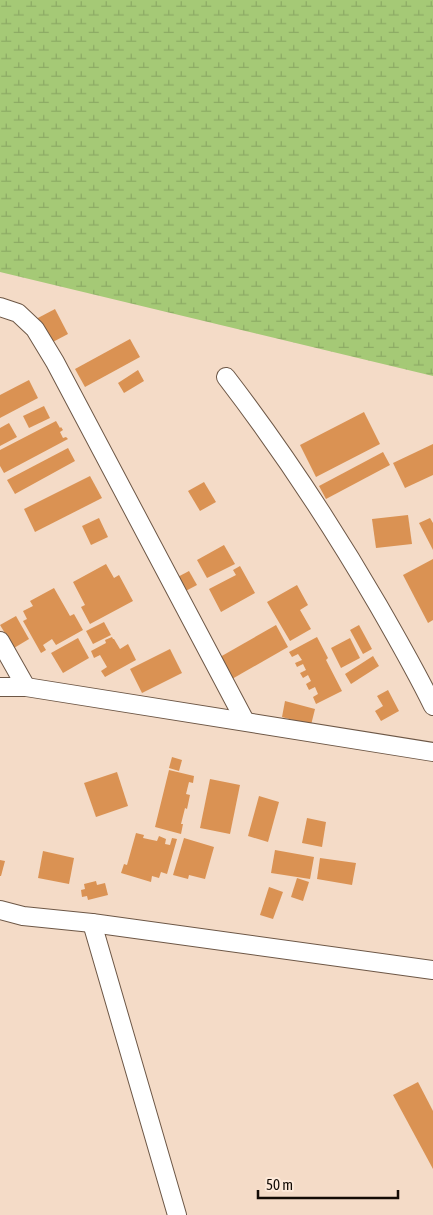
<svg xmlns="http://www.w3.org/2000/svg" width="433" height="1215" font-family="'Asap Condensed',sans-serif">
<defs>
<pattern id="wetland-marsh" width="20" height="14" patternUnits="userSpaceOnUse" patternTransform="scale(1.25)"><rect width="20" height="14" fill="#a5c976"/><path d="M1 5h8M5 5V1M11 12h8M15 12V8" fill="none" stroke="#8dab65"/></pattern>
</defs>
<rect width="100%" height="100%" fill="#f4dbc7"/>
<!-- wetland -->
<polygon fill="url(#wetland-marsh)" points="0,0 433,0 433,376 0,272"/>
<!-- building -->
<g fill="#da9253">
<polygon points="55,309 68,334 49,344 36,319"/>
<polygon points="130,339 140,357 85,387 75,369"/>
<polygon points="138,370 144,381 124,393 118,383"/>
<polygon points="29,380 38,398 0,418 0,395"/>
<polygon points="44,406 50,418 29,428 23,416"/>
<polygon points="364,412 380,444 316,477 300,445"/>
<polygon points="56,421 60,428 61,427 63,430 60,432 63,438 66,437 68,439 4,473 0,466 0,450"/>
<polygon points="9,423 17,437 0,446 0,428"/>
<polygon points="433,444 433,475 405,488 393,463"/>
<polygon points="68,448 75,461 15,494 7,480"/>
<polygon points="383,452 390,465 326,499 319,486"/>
<polygon points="90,476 102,498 35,532 24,509"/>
<polygon points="204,482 216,502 200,511 188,491"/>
<polygon points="408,515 412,544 376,548 372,519"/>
<polygon points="99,518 108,537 91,545 82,526"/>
<polygon points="430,518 433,523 433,550 419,523"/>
<polygon points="224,545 235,564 207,578 197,560"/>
<polygon points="433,559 433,620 428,623 403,575"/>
<polygon points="106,564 114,578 119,575 133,601 90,624 81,607 85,605 73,582"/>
<polygon points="240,566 255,593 221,612 209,589 236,575 233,570"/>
<polygon points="189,571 197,585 180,594 172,580"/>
<polygon points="297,585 308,605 300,610 311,629 290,641 267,602"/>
<polygon points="54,588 70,616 74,614 83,630 56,645 52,639 43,645 46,650 41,653 23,621 27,619 23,611 33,606 30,601"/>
<polygon points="16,616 29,639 14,648 0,625"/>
<polygon points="104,622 111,635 93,644 86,631"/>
<polygon points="276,625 288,647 225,683 213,661"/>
<polygon points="359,625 372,649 363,654 350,630"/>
<polygon points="112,637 113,639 114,639 120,649 128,644 136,660 105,677 101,671 107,667 100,655 94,658 91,651 106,643 105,640"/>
<polygon points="317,637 328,658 326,660 342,691 316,704 313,697 318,694 315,687 309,690 306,684 311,681 308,675 303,678 300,673 306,670 303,664 297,667 295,663 302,660 298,654 292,657 289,652"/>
<polygon points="78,638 89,658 63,673 51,653"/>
<polygon points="350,638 360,658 341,668 331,648"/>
<polygon points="170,649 182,673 142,693 130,669"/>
<polygon points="373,656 379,666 351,684 345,674"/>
<polygon points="388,690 399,711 381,721 375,711 383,706 377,696"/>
<polygon points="285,701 315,709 311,725 282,717"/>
<polygon points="172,757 182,760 179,771 169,768"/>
<polygon points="169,770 194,776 193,783 189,782 186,794 190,795 187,809 185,808 181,824 183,824 181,834 155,827"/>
<polygon points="117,772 128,806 96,817 84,783"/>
<polygon points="210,779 240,785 230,834 200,828"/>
<polygon points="259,796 279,802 268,842 248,836"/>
<polygon points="307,818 326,822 322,847 302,843"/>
<polygon points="136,833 144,835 143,838 157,841 159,836 166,839 165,844 170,845 172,838 177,839 167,874 161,872 159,878 152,876 151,882 121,873 124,864 127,865"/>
<polygon points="184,838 214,847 205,879 189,875 188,879 173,875"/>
<polygon points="275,850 314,857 310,879 271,873"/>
<polygon points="43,851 74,858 69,884 38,878"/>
<polygon points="320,858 356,863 352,885 317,879"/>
<polygon points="0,860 5,861 1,876 0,876"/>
<polygon points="297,878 309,882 303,901 291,897"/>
<polygon points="96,881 97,885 105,883 108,895 88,900 87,896 82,897 81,890 85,889 84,884"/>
<polygon points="269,887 283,892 273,919 260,915"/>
<polygon points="418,1082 433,1111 433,1169 393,1095"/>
</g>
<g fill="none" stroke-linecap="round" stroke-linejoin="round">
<!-- minor casing -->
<g stroke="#6d5746" stroke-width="20">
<g id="minor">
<polyline points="0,307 18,313 35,329 55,362 245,721"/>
<path d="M226 377C282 450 332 526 378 605 397 638 416 671 433 706"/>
<polyline points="0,641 26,687"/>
<polyline points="0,687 26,687 433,752"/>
<polyline points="0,910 23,916 92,923 433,970"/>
<polyline points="92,923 177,1215"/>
</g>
</g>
<!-- minor -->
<use href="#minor" stroke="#fff" stroke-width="18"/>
</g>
<!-- scale -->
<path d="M258 1190v8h140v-8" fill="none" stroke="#130b05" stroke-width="2.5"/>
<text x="266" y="1190" font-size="15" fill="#130b05" stroke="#fde9d9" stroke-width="4" paint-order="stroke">50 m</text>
</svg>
